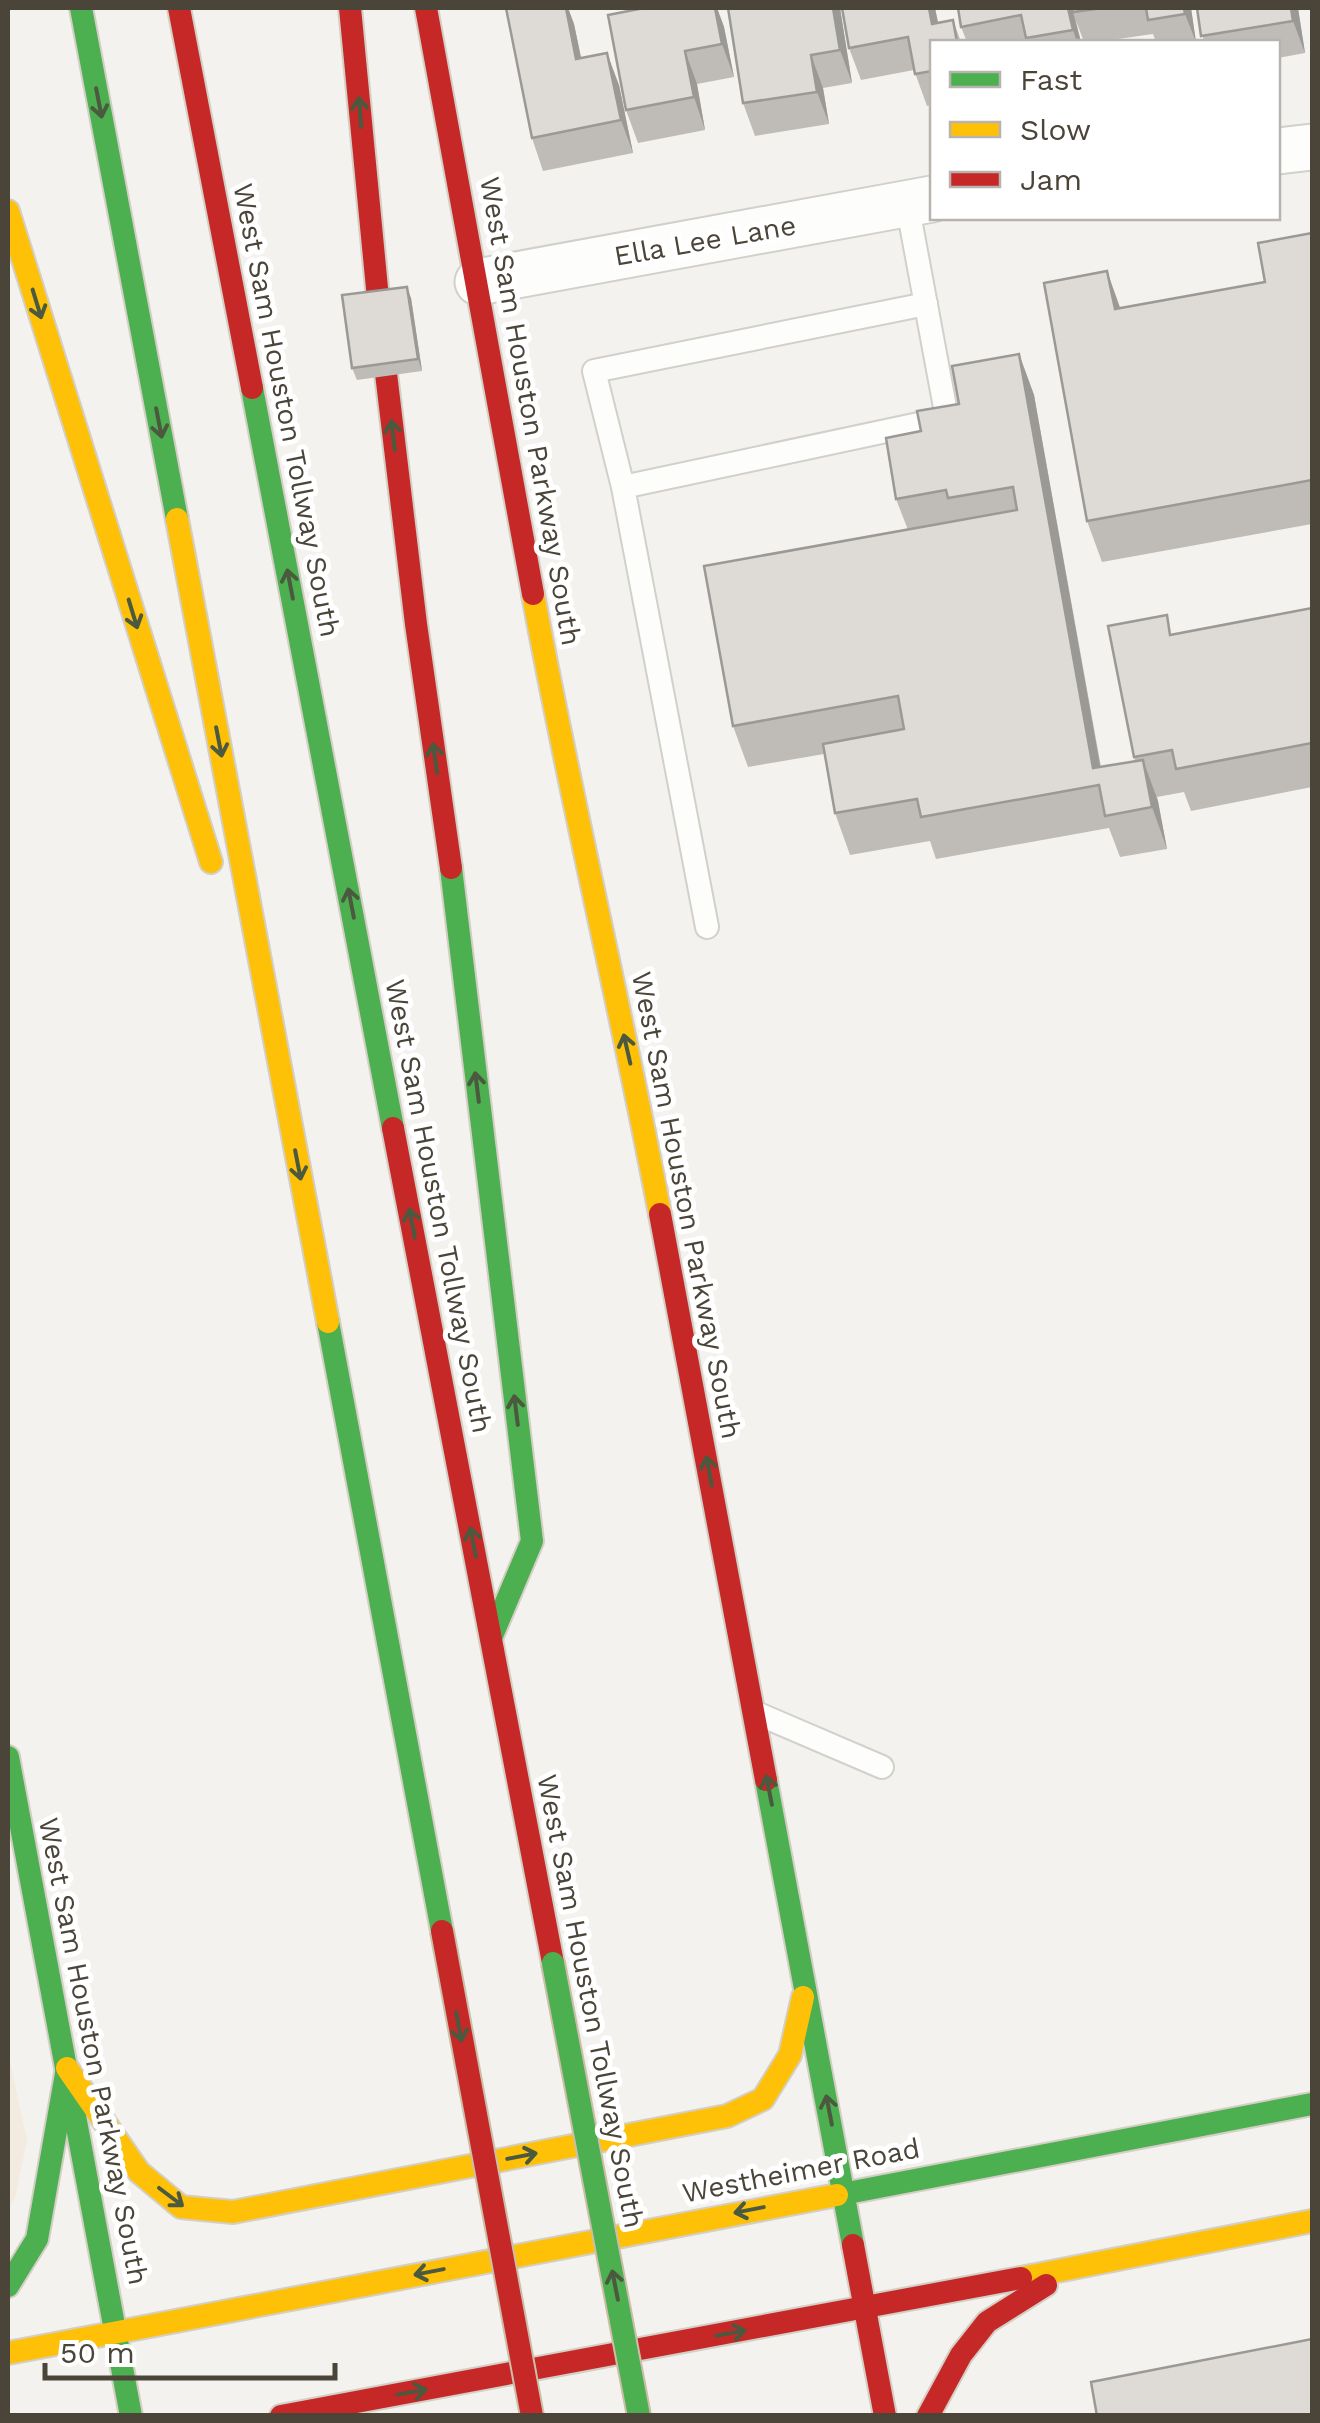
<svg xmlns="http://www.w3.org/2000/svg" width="1320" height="2423" font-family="'Work Sans',sans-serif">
<rect width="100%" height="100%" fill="#f4f2ee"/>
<!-- commercial -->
<polygon fill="#f3ebdf" points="8,2052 27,2140 15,2199 8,2209"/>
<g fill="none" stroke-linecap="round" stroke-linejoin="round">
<!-- lane casing -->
<g stroke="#d2d0cb" stroke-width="26">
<g id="lane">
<polyline points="623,487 594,371 926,304"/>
<polyline points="707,927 623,487 947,418 907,203"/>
<polyline points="756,1713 882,1767"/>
</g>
</g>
<!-- street casing -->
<g stroke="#d2d0cb" stroke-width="49">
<g id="street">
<polyline points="1278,151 1312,147"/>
<polyline points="478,282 932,199"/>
</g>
</g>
<!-- fast casing -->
<g stroke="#d3cfc5" stroke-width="26">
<g id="fast">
<polyline points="81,8 177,519"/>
<polyline points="252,388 393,1128"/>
<polyline points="451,868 532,1541 491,1638"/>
<polyline points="328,1322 442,1931"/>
<polyline points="8,1757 131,2416"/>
<polyline points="766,1780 853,2245"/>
<polyline points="837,2195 1312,2104"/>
<polyline points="8,2286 37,2239 67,2068"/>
</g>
</g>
<!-- slow casing -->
<g stroke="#d3cfc5" stroke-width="26">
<g id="slow">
<polyline points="8,211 211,862"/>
<polyline points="177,519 328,1322"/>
<path d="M533 594C571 802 621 1007 660 1214"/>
<polyline points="67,2068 139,2172 181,2207 233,2212 727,2116 763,2099 790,2055 803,1997"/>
<polyline points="1021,2278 1312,2221"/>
<polyline points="8,2353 837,2195"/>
</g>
</g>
<!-- jam casing -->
<g stroke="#d3cfc5" stroke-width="26">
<g id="jam">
<polyline points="179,8 252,388"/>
<polyline points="350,8 382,340 416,624 451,868"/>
<polyline points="426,8 533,594"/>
<polyline points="393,1128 553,1963"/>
<polyline points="660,1214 766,1780"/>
<polyline points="853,2245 885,2416"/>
<polyline points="281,2416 1021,2278"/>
<polyline points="928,2416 961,2355 987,2322 1046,2285"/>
</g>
</g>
<!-- lane -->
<use href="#lane" stroke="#fdfdfc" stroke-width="22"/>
<!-- street -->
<use href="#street" stroke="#fdfdfc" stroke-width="45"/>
<!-- fast -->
<use href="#fast" stroke="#4caf50" stroke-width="22"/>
<!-- slow -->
<use href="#slow" stroke="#ffc107" stroke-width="22"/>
<!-- jam -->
<use href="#jam" stroke="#c62828" stroke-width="22"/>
<!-- fast-bridge casing -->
<g stroke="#ccbfa9" stroke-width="26" stroke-linecap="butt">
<polyline id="fast-bridge" points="553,1963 639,2416"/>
</g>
<!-- jam-bridge casing -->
<g stroke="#ccbfa9" stroke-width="26" stroke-linecap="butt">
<polyline id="jam-bridge" points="442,1931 532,2416"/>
</g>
<!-- fast-bridge -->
<use href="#fast-bridge" stroke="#4caf50" stroke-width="22"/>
<!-- jam-bridge -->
<use href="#jam-bridge" stroke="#c62828" stroke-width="22"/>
</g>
<!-- wall -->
<g fill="#bfbcb8">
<polygon points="566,8 568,8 574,24 581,58 619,85 633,153 543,171 532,138"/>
<polygon points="644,8 717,8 724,27 734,77 697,84 705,130 638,143 626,110"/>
<polygon points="728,8 840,8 852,83 823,88 829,124 755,136 743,103"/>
<polygon points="842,8 935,8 938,23 953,20 961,42 932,42 932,105 927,106 914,70 861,80 849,48"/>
<polygon points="958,8 1191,8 1196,42 1156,42 1153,34 1097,42 1084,42 1076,21 1081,42 967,42 961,27"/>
<polygon points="1197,8 1298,8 1305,53 1278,58 1278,42 1204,42"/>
<polygon points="1312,233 1312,524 1102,562 1087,521 1121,308 1265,282"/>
<polygon points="411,298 422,371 357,380 352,368"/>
<polygon points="1019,354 1034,395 1101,767 1135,761 1134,757 1174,634 1312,608 1312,787 1191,811 1184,792 1157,797 1167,849 1120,857 1109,828 936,859 930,841 850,855 835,813 824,754 748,767 733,726 908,530 896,499 921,431 959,404"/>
</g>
<!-- shaded-wall -->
<g fill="#9b9996">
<polygon points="566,8 568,8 574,24 588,91 576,59"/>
<polygon points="715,8 717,8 724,27 734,77 722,44"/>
<polygon points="833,8 840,8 852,83 840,50"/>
<polygon points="929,8 935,8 942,42 932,24"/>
<polygon points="1068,8 1074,8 1073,12 1081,42 1077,42 1073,30"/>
<polygon points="1184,8 1191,8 1196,42 1185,14"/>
<polygon points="1291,8 1298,8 1305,53 1293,21"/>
<polygon points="685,51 697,84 705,130 694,97"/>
<polygon points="607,53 619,85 633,153 621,120"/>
<polygon points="811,55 823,88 829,124 817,92"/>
<polygon points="1107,271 1122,313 1115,309"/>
<polygon points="407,287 411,298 422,371 418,359"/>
<polygon points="1019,354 1034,395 1108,810 1093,768"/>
<polygon points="1143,760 1158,801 1167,849 1152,807"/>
</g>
<!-- building -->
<g fill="#dedbd6" stroke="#9b9996" stroke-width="2.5">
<polygon points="506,8 566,8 576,59 607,53 621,120 532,138"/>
<polygon points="644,8 715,8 722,44 685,51 694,97 626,110 608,15"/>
<polygon points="728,8 833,8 840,50 811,55 817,92 743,103"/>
<polygon points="842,8 929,8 932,24 953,20 957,42 932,42 932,71 915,74 908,37 849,48"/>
<polygon points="958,8 1068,8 1073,30 1026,38 1021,15 961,27"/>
<polygon points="1072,8 1102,8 1073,12"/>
<polygon points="1146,8 1184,8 1185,14 1148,20"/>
<polygon points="1197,8 1291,8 1293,21 1201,36"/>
<polygon points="1312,233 1312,480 1087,521 1044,283 1107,271 1115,309 1265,282 1258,243"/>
<polygon points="407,287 418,359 352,368 342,295"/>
<polygon points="1019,354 1093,768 1143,760 1152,807 1105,816 1099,785 921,817 917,799 835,813 823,744 904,729 898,696 733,726 704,566 1017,510 1013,487 948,498 946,490 896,499 886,438 921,431 917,411 959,404 952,366"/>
<polygon points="1312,608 1312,743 1176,769 1172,750 1134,757 1108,626 1167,615 1170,635"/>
<polygon points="1312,2339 1312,2416 1097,2416 1091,2382"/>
</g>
<!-- one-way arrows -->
<defs><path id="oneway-shaft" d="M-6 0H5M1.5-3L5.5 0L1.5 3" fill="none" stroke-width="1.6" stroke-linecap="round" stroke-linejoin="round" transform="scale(2.5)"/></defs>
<g stroke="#4b593e">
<use href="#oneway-shaft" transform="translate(99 103) rotate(79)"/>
<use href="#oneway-shaft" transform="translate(360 112) rotate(-95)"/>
<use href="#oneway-shaft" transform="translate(37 304) rotate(73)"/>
<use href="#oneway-shaft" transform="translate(159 423) rotate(79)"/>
<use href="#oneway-shaft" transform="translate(393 435) rotate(-97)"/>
<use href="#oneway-shaft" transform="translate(290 584) rotate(-101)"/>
<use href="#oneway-shaft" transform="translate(133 614) rotate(73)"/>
<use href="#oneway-shaft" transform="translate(219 742) rotate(79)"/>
<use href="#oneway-shaft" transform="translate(435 758) rotate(-98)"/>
<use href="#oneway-shaft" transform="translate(351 903) rotate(-101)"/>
<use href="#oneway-shaft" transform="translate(627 1049) rotate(-103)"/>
<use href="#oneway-shaft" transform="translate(477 1087) rotate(-97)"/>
<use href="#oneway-shaft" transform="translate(298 1165) rotate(79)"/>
<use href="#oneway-shaft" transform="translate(412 1223) rotate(-101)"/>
<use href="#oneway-shaft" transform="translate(516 1410) rotate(-97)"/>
<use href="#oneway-shaft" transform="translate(709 1471) rotate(-101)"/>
<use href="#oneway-shaft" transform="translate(473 1542) rotate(-101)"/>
<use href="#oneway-shaft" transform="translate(769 1790) rotate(-101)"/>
<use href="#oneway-shaft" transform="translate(459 2027) rotate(79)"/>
<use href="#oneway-shaft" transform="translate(829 2110) rotate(-101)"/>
<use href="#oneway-shaft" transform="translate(522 2156) rotate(-11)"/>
<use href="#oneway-shaft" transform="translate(171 2197) rotate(37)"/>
<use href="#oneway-shaft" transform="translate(749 2210) rotate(169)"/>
<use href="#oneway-shaft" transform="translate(429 2272) rotate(169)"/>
<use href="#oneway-shaft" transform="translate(615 2285) rotate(-101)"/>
<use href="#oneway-shaft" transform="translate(731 2333) rotate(-10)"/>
<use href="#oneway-shaft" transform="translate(412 2392) rotate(-10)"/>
</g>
<g text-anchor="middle" stroke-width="10" stroke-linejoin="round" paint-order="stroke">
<!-- street labels -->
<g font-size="28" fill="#4b4439" stroke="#fff">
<text transform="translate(705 240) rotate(-10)" y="10">Ella Lee Lane</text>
<text transform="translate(287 410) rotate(79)" y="10">West Sam Houston Tollway South</text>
<text transform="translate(531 411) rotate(80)" y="10">West Sam Houston Parkway South</text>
<text transform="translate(687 1205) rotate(79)" y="10">West Sam Houston Parkway South</text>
<text transform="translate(439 1206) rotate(79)" y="10">West Sam Houston Tollway South</text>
<text transform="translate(591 2001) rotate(79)" y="10">West Sam Houston Tollway South</text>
<text transform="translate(94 2051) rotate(79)" y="10">West Sam Houston Parkway South</text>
<text transform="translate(801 2170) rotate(-11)" y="10">Westheimer Road</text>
</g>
</g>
<!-- border -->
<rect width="1320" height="2423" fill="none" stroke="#4b4439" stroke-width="20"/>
<!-- legend -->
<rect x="930" y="40" width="350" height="180" fill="#ffffff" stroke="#b7b4b0" stroke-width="2.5"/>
<rect x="950" y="72" width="50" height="15" fill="#4caf50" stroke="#b7b4b0" stroke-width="2.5"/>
<text x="1020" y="90" font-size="30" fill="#4b4439">Fast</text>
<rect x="950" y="122" width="50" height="15" fill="#ffc107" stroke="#b7b4b0" stroke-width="2.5"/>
<text x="1020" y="140" font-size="30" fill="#4b4439">Slow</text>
<rect x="950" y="172" width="50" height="15" fill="#c62828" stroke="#b7b4b0" stroke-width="2.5"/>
<text x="1020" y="190" font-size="30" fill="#4b4439">Jam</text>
<!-- scale -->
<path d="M45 2363v15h290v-15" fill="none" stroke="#4b4439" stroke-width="5"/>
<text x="60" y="2363" font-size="30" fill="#4b4439" stroke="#ffffff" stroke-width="8" paint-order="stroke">50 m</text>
</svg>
